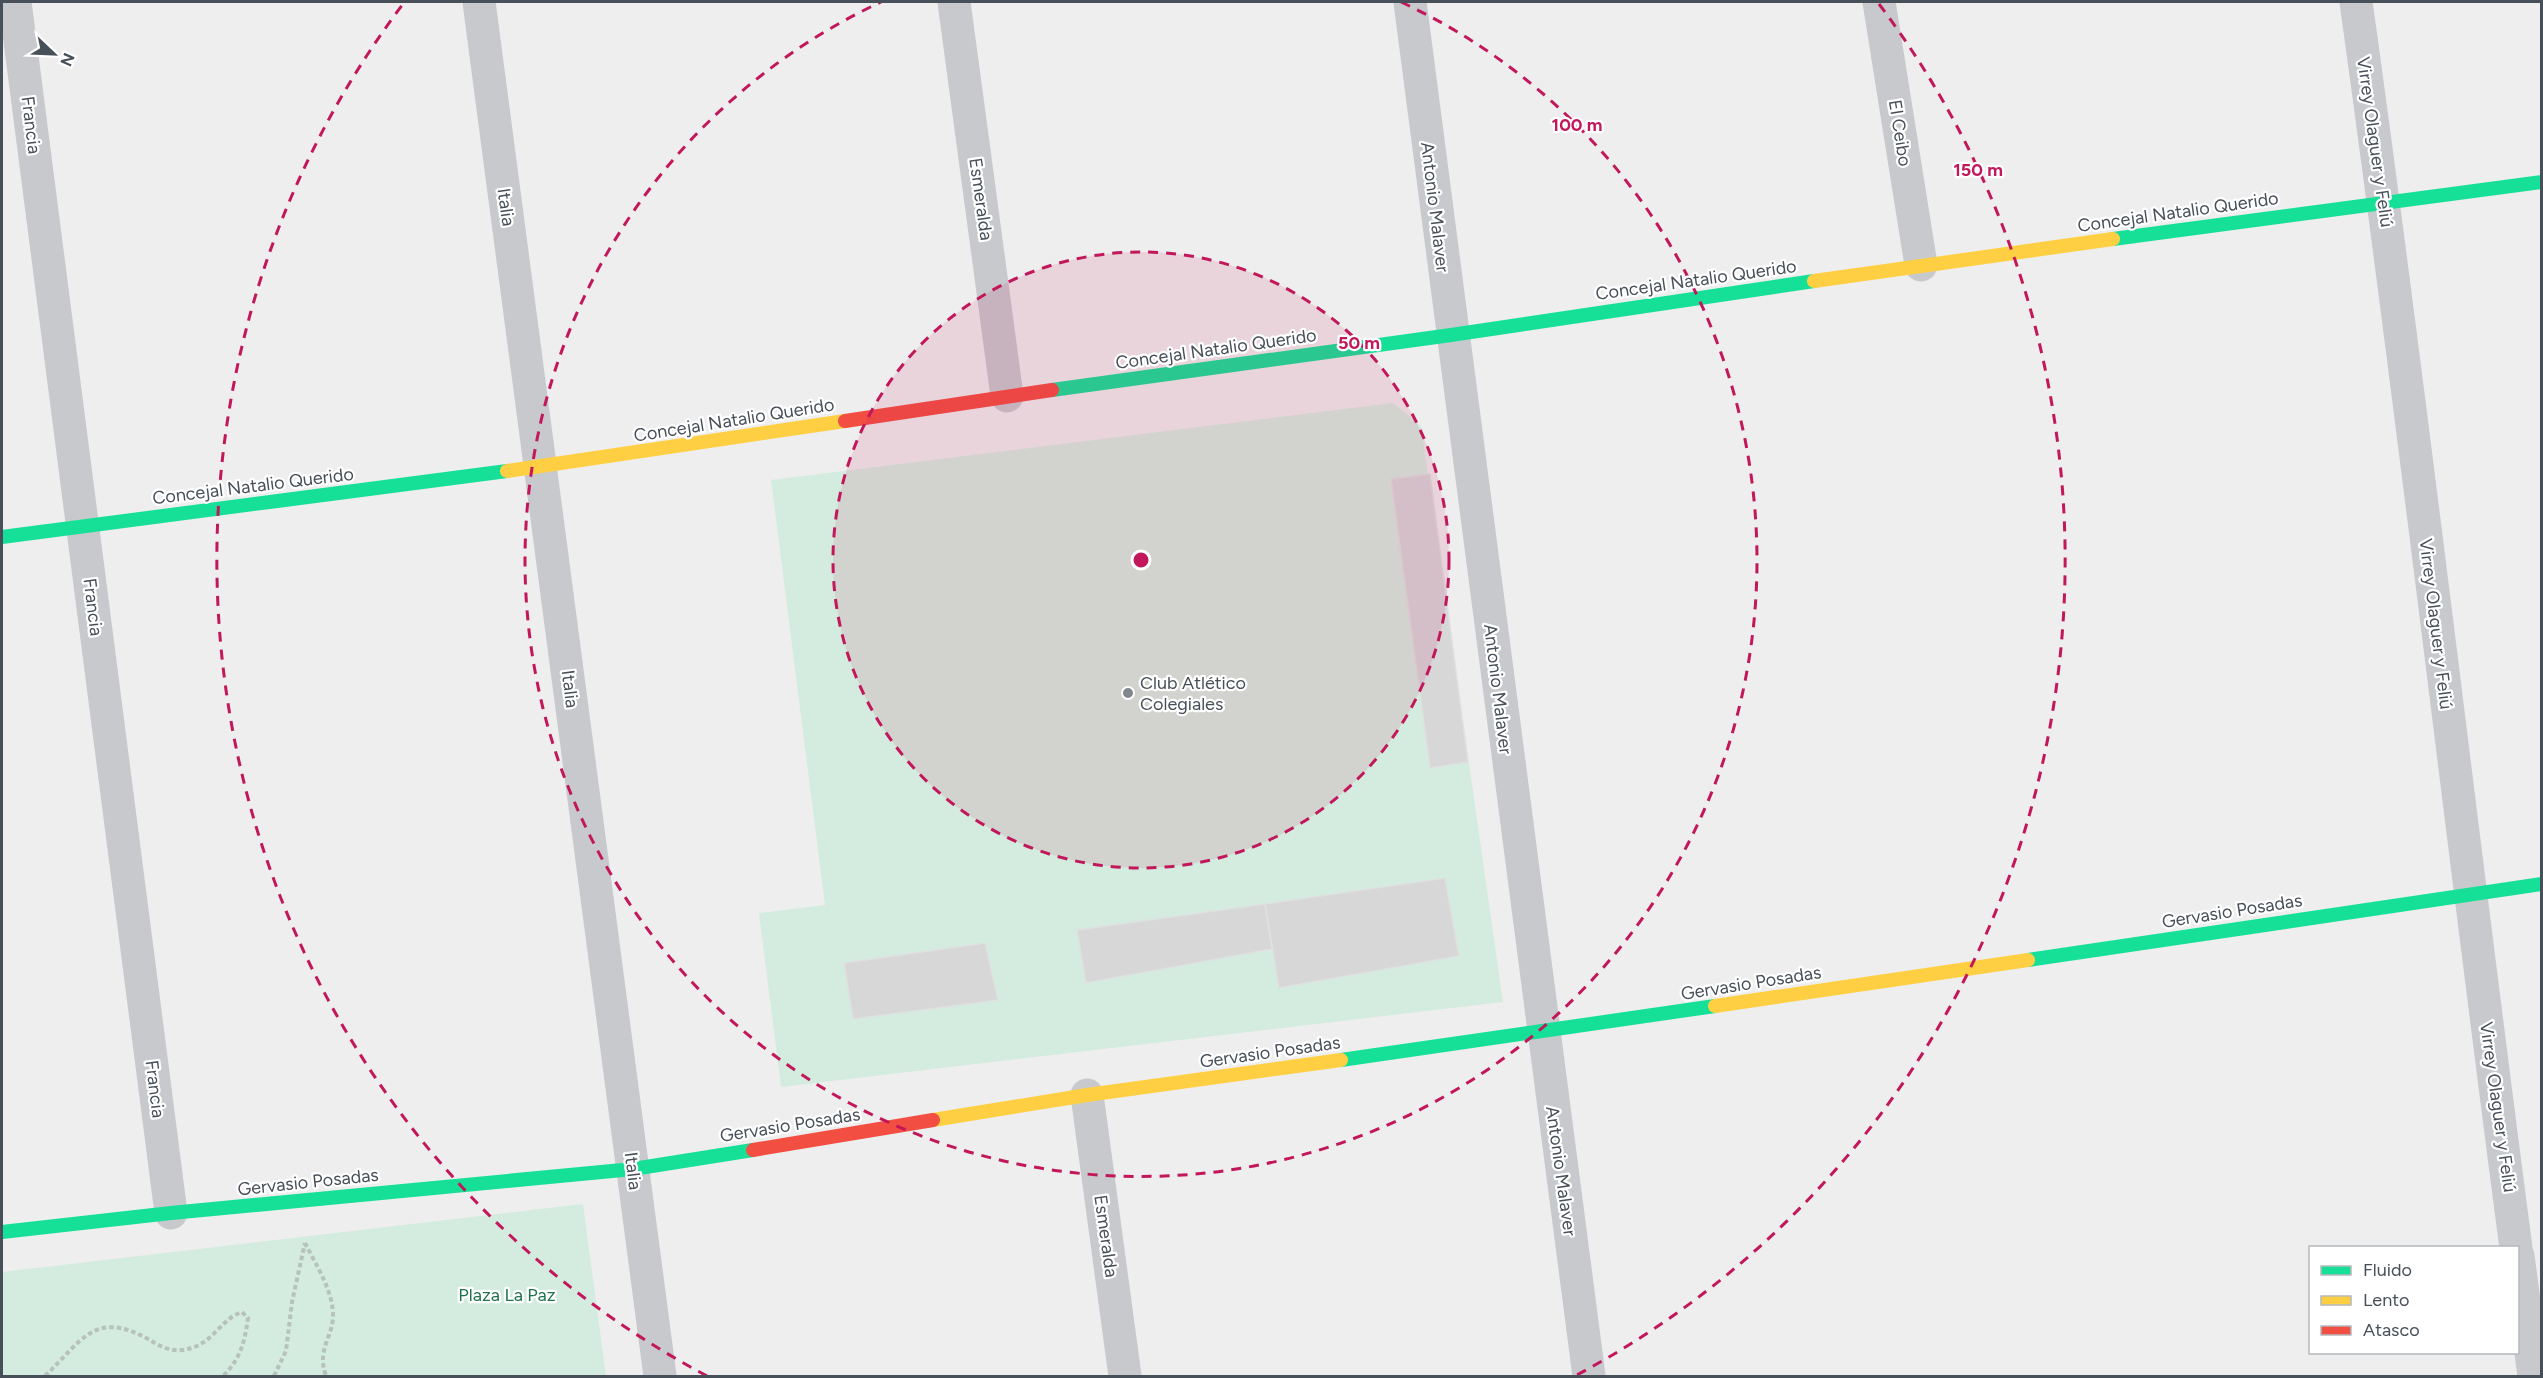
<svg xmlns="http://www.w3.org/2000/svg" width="2543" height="1378" font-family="Figtree,sans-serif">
<rect width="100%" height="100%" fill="#eee"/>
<!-- green -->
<g fill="#d4ecdf">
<polygon points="1393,403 1421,426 1503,1002 781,1087 759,913 825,905 771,480"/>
<polygon points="583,1204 606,1376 2,1376 2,1272"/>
</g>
<!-- building -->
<g fill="#d7d7d8" stroke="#dfe0e1" stroke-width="1.5">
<polygon points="1430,474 1468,762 1430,768 1391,479"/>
<polygon points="1445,878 1459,956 1279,988 1265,904"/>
<polygon points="1265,904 1272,949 1086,983 1077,930"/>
<polygon points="985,943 998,1000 853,1019 844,963"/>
</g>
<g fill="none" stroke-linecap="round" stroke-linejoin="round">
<!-- path -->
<g stroke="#b7c1be" stroke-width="4" stroke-dasharray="4.5 3" stroke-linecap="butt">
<path d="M305 1243C315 1263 332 1289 333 1313 334 1337 316 1348 326 1376"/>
<path d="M45 1376C81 1342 94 1309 148 1339 158 1345 170 1352 182 1350 214 1346 218 1320 242 1312L248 1318C245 1341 240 1360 223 1376"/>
<polyline points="274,1376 286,1351 292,1302 305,1243"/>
</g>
<!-- street -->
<g stroke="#c8c9cc" stroke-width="33">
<polyline points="15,2 171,1213"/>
<polyline points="479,2 660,1376"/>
<polyline points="954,2 1007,396"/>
<polyline points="1410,2 1589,1376"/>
<polyline points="1879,2 1921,265"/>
<path d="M2356 2C2414 416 2461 832 2516 1248"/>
<polyline points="1087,1095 1125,1376"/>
<polyline points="2518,1256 2534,1376"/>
</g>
<!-- fast -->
<g stroke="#16e098" stroke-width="14">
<polyline points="2113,239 2542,182"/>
<polyline points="1052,390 1451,335 1814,281"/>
<polyline points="2,537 507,471"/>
<polyline points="2028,960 2542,884"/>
<polyline points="1341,1060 1715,1006"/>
<polyline points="2,1232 171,1213 633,1169 753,1150"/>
</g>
<!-- slow -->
<g stroke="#ffcf43" stroke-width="14">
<polyline points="1814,281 2113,239"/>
<polyline points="507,471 845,421"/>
<polyline points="1715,1006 2028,960"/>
<polyline points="933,1120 1087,1095 1341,1060"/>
</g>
<!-- jam -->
<g stroke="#f24e42" stroke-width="14">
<polyline points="845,421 1052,390"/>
<polyline points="753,1150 933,1120"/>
</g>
</g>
<!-- distance rings -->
<circle cx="1141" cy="560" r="308" fill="#c2185b" fill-opacity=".12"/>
<g fill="none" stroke="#c2185b" stroke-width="3" stroke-dasharray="10 8">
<circle cx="1141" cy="560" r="308"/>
<path d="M1401 2A616 616 0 1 1 881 2"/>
<path d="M707 1376A924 924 0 0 1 403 4M1879 4A924 924 0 0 1 1575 1376"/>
</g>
<!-- markers -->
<circle fill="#81878c" stroke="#fff" stroke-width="2" cx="1128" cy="693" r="6"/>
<g text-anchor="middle" stroke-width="4.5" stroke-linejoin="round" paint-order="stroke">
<!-- street labels -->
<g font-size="18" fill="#474f58" stroke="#fff">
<text transform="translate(31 125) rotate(83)" y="6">Francia</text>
<text transform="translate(1900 133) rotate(81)" y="6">El Ceibo</text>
<text transform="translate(2375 142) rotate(82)" y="6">Virrey Olaguer y Feliú</text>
<text transform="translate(981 199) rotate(82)" y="6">Esmeralda</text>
<text transform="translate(506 207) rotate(82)" y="6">Italia</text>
<text transform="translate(1435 207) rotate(83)" y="6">Antonio Malaver</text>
<text transform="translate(2178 212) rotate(-8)" y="6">Concejal Natalio Querido</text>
<text transform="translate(1696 280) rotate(-8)" y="6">Concejal Natalio Querido</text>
<text transform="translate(1216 349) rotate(-8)" y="6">Concejal Natalio Querido</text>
<text transform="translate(734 420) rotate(-9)" y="6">Concejal Natalio Querido</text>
<text transform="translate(253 486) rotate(-7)" y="6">Concejal Natalio Querido</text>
<text transform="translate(93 607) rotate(83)" y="6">Francia</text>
<text transform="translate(2436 624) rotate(83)" y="6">Virrey Olaguer y Feliú</text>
<text transform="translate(570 689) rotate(83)" y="6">Italia</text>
<text transform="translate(1498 689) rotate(83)" y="6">Antonio Malaver</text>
<text transform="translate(2232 911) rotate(-9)" y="6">Gervasio Posadas</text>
<text transform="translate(1751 983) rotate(-9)" y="6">Gervasio Posadas</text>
<text transform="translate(1270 1052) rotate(-8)" y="6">Gervasio Posadas</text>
<text transform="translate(155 1089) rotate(83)" y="6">Francia</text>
<text transform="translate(2498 1107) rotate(82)" y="6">Virrey Olaguer y Feliú</text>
<text transform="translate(790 1125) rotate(-9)" y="6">Gervasio Posadas</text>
<text transform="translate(633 1171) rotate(83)" y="6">Italia</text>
<text transform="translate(1561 1171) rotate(82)" y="6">Antonio Malaver</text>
<text transform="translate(308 1182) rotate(-6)" y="6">Gervasio Posadas</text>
<text transform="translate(1106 1236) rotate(82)" y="6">Esmeralda</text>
</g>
<!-- poi labels -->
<g font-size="18" fill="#474f58" stroke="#fff" text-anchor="start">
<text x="1140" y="689">Club Atlético<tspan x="1140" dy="21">Colegiales</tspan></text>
</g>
<!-- park labels -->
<g font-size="18" fill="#1f734d" stroke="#fff">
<text x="507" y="1301">Plaza La Paz</text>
</g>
</g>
<circle cx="1141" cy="560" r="9" fill="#c2185b" stroke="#fff" stroke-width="3"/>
<g font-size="18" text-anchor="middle" font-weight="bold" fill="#c2185b" stroke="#fff" stroke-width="4.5" stroke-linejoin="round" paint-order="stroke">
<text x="1577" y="131">100 m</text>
<text x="1978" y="176">150 m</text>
<text x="1359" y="349">50 m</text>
</g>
<!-- border -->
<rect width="2543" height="1378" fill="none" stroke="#474f58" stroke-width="6"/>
<!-- legend -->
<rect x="2309" y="1246" width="210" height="108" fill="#ffffff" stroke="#b5b9bc" stroke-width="1.5"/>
<rect x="2321" y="1266" width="30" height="9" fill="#16e098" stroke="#b5b9bc" stroke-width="1.5"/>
<text x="2363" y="1276" font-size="18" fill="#474f58">Fluido</text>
<rect x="2321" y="1296" width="30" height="9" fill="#ffcf43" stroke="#b5b9bc" stroke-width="1.5"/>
<text x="2363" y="1306" font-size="18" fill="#474f58">Lento</text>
<rect x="2321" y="1326" width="30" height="9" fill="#f24e42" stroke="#b5b9bc" stroke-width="1.5"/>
<text x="2363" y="1336" font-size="18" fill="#474f58">Atasco</text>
<!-- north arrow -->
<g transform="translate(54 54) rotate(113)" stroke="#ffffff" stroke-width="4.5" paint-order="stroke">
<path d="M0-4.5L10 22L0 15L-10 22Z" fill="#474f58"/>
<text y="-9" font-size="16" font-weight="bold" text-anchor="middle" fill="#474f58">N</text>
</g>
</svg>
